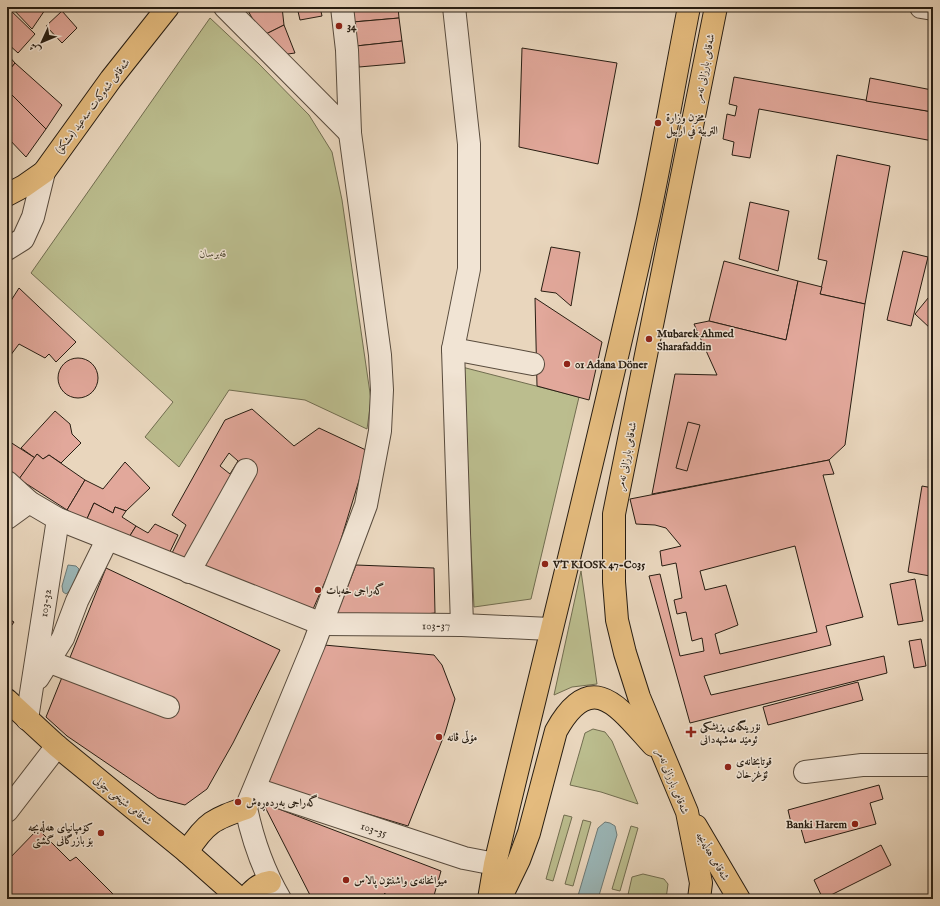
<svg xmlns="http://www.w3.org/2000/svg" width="940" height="906" font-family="'IM FELL English',Amiri,serif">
<rect width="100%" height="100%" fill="#e9d6bd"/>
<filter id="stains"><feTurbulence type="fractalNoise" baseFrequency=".005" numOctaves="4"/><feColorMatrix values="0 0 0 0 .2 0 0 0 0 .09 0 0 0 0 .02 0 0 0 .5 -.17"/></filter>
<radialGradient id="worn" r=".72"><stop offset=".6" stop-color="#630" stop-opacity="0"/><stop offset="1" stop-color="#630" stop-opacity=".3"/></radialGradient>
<!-- green -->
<g fill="#bbbd8e" stroke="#716d50">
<polygon points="210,18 259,64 309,115 332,152 342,200 371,400 367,429 305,400 229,390 179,467 145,437 173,402 31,273"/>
<polygon points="462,367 579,397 531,599 474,607"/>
<polygon points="581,571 597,684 572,687 554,695"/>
<polygon points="593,729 605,732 612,741 638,804 601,792 570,785 585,733"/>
<polygon points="564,815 572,817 553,881 546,879"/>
<polygon points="583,820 591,822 573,886 565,884"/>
<polygon points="631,826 638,828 620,891 612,889"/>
<polygon points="643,874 664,879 668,884 666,899 627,899 632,877"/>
</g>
<!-- water -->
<g fill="#9ab7b9" stroke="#6c7976">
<polygon points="68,565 76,566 79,569 72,589 66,594 63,592 62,586"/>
<polygon points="605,822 610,823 615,826 617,835 598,899 577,899 598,828"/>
</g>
<!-- building -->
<g fill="#e2a89b" stroke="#271d12" fill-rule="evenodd">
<polygon points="7,7 35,34 18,53 7,43"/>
<polygon points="11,7 47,7 32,29"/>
<polygon points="246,7 282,7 284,25 262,36"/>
<polygon points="297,7 320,7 322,16 300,20"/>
<polygon points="352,7 398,7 399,18 353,22"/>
<polygon points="62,11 77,28 62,43 46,26"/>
<polygon points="399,18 402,41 356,46 353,22"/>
<polygon points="284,25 295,53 281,55 262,36"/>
<polygon points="402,41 405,63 359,67 356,46"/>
<polygon points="522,48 617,63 598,164 519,147"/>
<polygon points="7,54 15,63 7,73"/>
<polygon points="15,63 62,105 46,129 7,90 7,73"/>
<polygon points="734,77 933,112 933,141 759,109 750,158 732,155 734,142 723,139 727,114 735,116 737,106 729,104"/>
<polygon points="870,78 932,90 933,86 933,112 866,101"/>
<polygon points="7,90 46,129 26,157 7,137"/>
<polygon points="837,155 890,166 865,304 820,294 827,261 818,259"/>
<polygon points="750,202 789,211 778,271 739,259"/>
<polygon points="551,247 580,252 571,306 556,293 541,291"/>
<polygon points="903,251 928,257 911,326 887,320"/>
<polygon points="724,261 798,281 786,340 709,321"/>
<polygon points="798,281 822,287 820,294 865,304 845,445 829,460 652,494 675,374 717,375 694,324 709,321 786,340"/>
<polygon points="19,288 76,342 56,362 49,354 45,358 19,344 7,360 7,307"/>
<polygon points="933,292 933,326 931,329 915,314"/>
<polygon points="535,298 602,342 589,400 537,386"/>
<circle cx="78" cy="378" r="20"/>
<path d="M252 409 294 446 319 428 368 451 335 559 310 616 168 561 186 525 172 515 225 420ZM229 453 238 461 230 474 220 466Z"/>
<polygon points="55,411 70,424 72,434 81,443 61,463 49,455 43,459 37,454 35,458 21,448"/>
<polygon points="688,422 700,425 687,471 676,468"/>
<polygon points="7,440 35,458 19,479 7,473"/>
<polygon points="37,454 43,459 49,455 85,480 67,510 19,479"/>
<path d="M829 460 834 474 823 475 863 617 826 626 831 645 704 676 711 695 884 656 887 673 690 723 649 576 660 574 680 656 704 651 702 638 692 641 686 612 677 614 674 600 682 598 676 563 662 566 660 551 681 546 666 528 655 525 636 524 630 499ZM795 546 817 632 720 654 715 634 738 625 726 585 705 590 700 571Z"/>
<polygon points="125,462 150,488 126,511 115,507 113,513 94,503 86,521 67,510 85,480 103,489"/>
<polygon points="922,486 933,488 933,556 930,576 908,572"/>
<polygon points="94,503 113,513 115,507 126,511 122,517 136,526 126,542 86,521"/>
<polygon points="155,524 178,535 166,560 126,542 136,526 148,533"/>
<polygon points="356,565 434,568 435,613 379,619 336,616"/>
<polygon points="106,568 280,650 233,743 207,789 185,805 158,798 67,736 46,717"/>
<polygon points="915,579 923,621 898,625 890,584"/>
<polygon points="7,618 14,622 7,632"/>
<polygon points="921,639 926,666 914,668 909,641"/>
<polygon points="324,645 434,655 442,665 455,699 445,733 408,826 268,784"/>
<polygon points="858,682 863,700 768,725 763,707"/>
<polygon points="879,785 883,799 870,803 876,824 805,843 800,825 792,827 788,810"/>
<polygon points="263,803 441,871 433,899 385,899 385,893 379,899 312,899"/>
<polygon points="38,829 70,861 76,857 118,899 7,899 7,861"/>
<polygon points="881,845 891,865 823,899 814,880"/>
</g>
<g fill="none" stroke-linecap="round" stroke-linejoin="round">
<!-- minor casing -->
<g stroke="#584b3d" stroke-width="24">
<g id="minor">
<polyline points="225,7 350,133"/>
<polyline points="454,7 469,144 469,269 453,349 462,625"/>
<polyline points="921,7 933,9"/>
<polyline points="7,249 23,239 33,217 44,172"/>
<polyline points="453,349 533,364"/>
<polyline points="7,482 29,502 58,519 322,624 462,625 550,629"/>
<polyline points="7,518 29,502"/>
<polyline points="189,572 246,470"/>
<polyline points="37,657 168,707"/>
<polyline points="38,678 63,638 77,601 107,540"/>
<polyline points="27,719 58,519"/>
<polyline points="805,772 862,765 933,765"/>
<polyline points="255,789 464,858 495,864"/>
<polyline points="7,811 57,746"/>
<path d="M280 899C263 870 253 841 246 808L314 644 366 505 380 431 382 390 380 355 350 133 347 50 342 7"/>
</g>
</g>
<!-- major casing -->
<g stroke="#271d12" stroke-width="24">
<g id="major">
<polyline points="7,195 24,186 44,172 111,79 168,7"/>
<polyline points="7,700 57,746 187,852 240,899"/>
<polyline points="696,826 739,899"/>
<path d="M187 852C206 822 214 819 246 808"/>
<path d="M246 899C251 891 260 883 270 882"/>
<path d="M489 899 495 864C546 649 601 435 648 220 663 149 675 78 689 7"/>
<path d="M500 899 519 860 529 833 556 731C592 666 620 709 653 745"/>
<polyline points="699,899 701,883 687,812 639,697 625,653 617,620 614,582 614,514 716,7"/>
</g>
</g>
<!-- minor -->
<use href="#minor" stroke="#f1e4d4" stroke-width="22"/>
<!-- major -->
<use href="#major" stroke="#e4bb7e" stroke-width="22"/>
</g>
<!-- markers -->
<g fill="#8f2418" stroke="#f1e4d4" stroke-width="1.5">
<circle cx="339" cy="26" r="4"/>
<circle cx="658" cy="123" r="4"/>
<circle cx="649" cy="339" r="4"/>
<circle cx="567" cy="364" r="4"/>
<circle cx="545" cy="564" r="4"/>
<circle cx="318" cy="590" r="4"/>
<path d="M689 726h4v4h4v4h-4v4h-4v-4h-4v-4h4z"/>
<circle cx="439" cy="737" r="4"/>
<circle cx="728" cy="767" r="4"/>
<circle cx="238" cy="802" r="4"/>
<circle cx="855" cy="824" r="4"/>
<circle cx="101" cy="833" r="4"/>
<circle cx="346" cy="880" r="4"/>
</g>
<g text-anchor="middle" stroke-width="3" stroke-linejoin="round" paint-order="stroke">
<!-- poi labels -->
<g font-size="11" font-weight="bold" fill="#271d12" stroke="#f1e4d4" text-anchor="start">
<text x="347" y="30">34</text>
<text x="666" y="121">مخزن وزارة<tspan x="666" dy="13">التربية في اربيل</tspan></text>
<text x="657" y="337">Mubarek Ahmed<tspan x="657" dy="13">Sharafaddin</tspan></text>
<text x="575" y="368">01 Adana Döner</text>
<text x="553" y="568">VT KIOSK 47-C035</text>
<text x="326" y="594">گەراجی خەبات</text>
<text x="700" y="730">نۆرینگەی پزیشکی<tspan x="700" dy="13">ئومێد مەشهەدانی</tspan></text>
<text x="447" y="741">مۆڵی ڤانە</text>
<text x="736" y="765">قوتابخانەی<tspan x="736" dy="13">ئۆغزخان</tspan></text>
<text x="246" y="806">گەراجی بەردەڕەش</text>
<text x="847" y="828" text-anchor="end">Banki Harem</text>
<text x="93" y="831" text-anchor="end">کۆمپانیای هەڵەبجە<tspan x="93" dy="13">بۆ بازرگانی گشتی</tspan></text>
<text x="354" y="884">میوانخانەی واشنتۆن پالاس</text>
</g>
<!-- street labels -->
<g font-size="11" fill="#271d12" stroke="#f1e4d4">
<text transform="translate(704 68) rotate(-79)" y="4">شەقامی بارزانی نەمر</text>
<text transform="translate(92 106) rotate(-53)" y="4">شەقامی شەوکەت سەعید (مشکۆ)</text>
<text transform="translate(626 456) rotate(-79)" y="4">شەقامی بارزانی نەمر</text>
<text transform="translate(45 603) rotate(-82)" y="4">103-32</text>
<text transform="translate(436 625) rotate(-1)" y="4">103-37</text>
<text transform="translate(673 781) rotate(68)" y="4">شەقامی بارزانی نەمر</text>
<text transform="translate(123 800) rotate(39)" y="4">شەقامی شێخی چۆلی</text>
<text transform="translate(374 829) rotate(18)" y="4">103-35</text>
<text transform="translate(713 856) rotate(59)" y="4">شەقامی هەڵەبجە</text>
</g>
<!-- park labels -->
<g font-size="11" font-style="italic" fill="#534d37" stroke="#f1e4d4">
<text x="213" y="257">قەبرسان</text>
</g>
</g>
<!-- margin -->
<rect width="940" height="906" fill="none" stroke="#e9d6bd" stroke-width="24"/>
<rect x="8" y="8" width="924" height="890" fill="none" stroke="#271d12" stroke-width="2"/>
<rect x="12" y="12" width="916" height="882" fill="none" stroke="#271d12"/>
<!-- north arrow -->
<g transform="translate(42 42) rotate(226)" stroke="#f1e4d4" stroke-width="3" paint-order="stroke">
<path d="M0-3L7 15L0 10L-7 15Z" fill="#271d12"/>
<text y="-6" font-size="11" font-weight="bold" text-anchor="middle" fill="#271d12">ش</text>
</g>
<rect width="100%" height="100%" filter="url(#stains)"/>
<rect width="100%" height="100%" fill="url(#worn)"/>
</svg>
